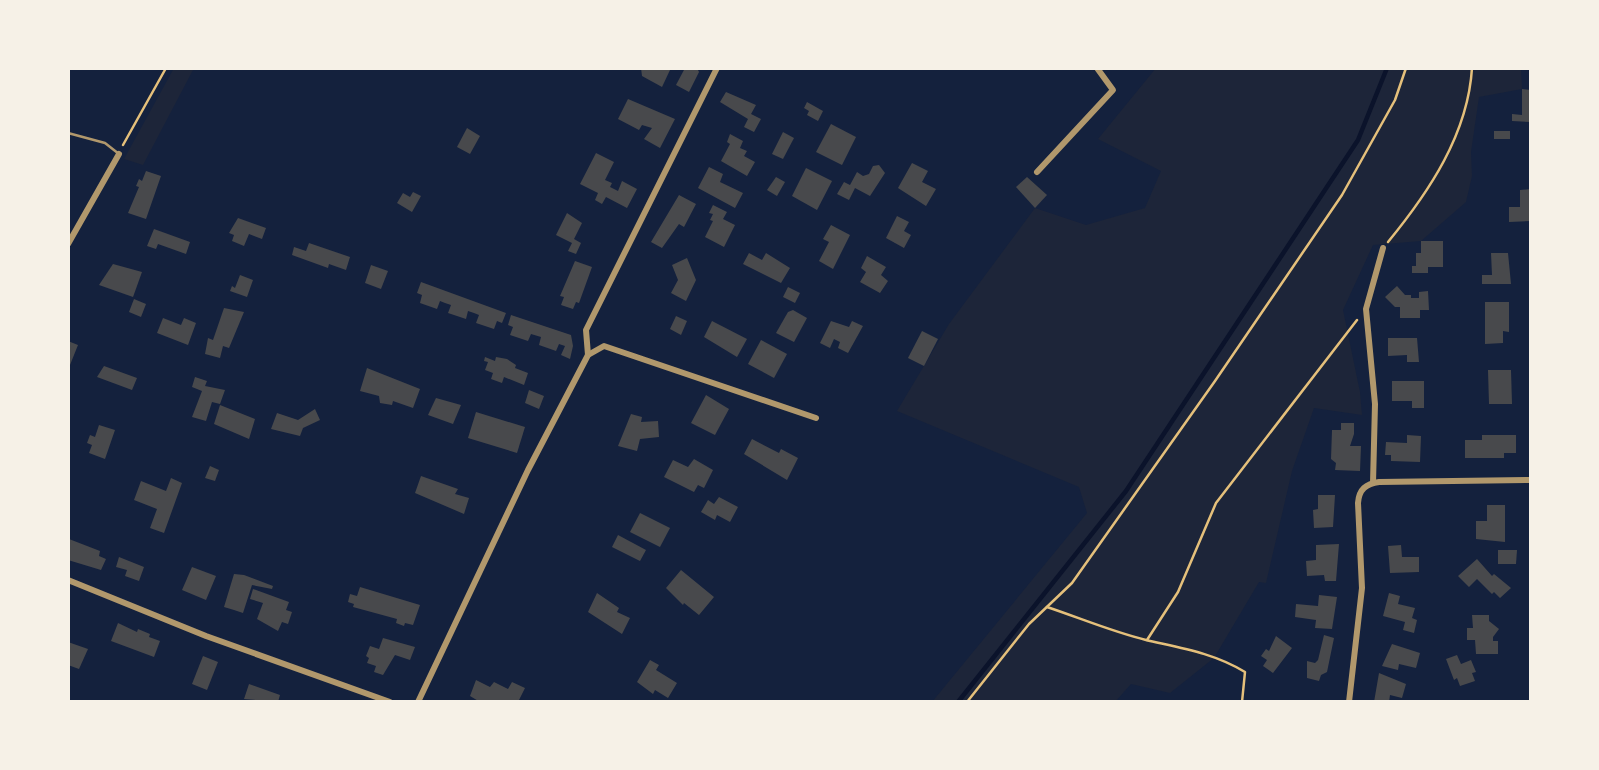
<svg xmlns="http://www.w3.org/2000/svg" width="1599" height="770" font-family="'PT Serif',serif">
<rect width="100%" height="100%" fill="#14213d"/>
<!-- green -->
<g fill="#1d2539">
<polygon points="174,68 194,68 143,165 124,159"/>
<polygon points="1156,68 1521,68 1522,89 1479,97 1471,152 1472,176 1466,202 1421,241 1373,245 1343,310 1360,392 1362,415 1314,408 1292,471 1266,583 1259,582 1214,658 1170,693 1131,684 1115,702 932,702 1087,513 1079,487 897,411 949,324 1035,208 1086,225 1145,208 1161,171 1098,139"/>
</g>
<g fill="none" stroke-linecap="round" stroke-linejoin="round">
<!-- stream -->
<polyline stroke="#0b132b" stroke-width="4.5" points="958,702 1126,491 1358,140 1387,68"/>
</g>
<!-- building -->
<g fill="#48494c">
<polygon points="641,68 668,68 670,70 662,87 642,76"/>
<polygon points="685,68 697,68 699,72 689,92 676,85"/>
<polygon points="1522,89 1531,90 1531,122 1512,121 1512,114 1522,115"/>
<polygon points="726,92 756,105 751,114 761,119 754,132 744,127 748,119 720,102"/>
<polygon points="628,99 675,119 660,148 644,139 652,128 642,125 639,130 618,119"/>
<polygon points="807,102 823,111 818,121 807,115 809,111 804,108"/>
<polygon points="831,124 856,137 842,165 816,152"/>
<polygon points="467,128 480,136 470,154 457,147"/>
<rect x="1494" y="131" width="16" height="8"/>
<polygon points="783,132 794,138 783,159 772,154"/>
<polygon points="730,134 743,141 740,148 747,151 744,156 755,162 747,176 721,161 730,144 727,142"/>
<polygon points="596,153 614,162 605,180 612,183 610,187 618,191 622,181 637,189 627,208 606,197 602,204 595,200 598,193 580,184"/>
<polygon points="912,163 928,171 922,182 936,189 926,206 898,188"/>
<polygon points="879,165 885,173 870,196 855,188 849,200 837,194 844,182 850,185 857,172 863,176 869,174 873,166"/>
<polygon points="709,167 723,174 720,182 743,193 735,208 698,188"/>
<polygon points="806,168 832,181 817,210 792,196"/>
<polygon points="146,171 161,176 146,219 128,213 139,187 136,186 139,179 142,181"/>
<polygon points="776,177 785,182 777,196 767,190"/>
<polygon points="1027,177 1047,195 1035,208 1016,187"/>
<polygon points="1531,189 1531,221 1509,222 1509,207 1520,207 1520,190"/>
<polygon points="413,192 421,196 412,212 397,203 403,193 410,197"/>
<polygon points="679,195 696,204 684,227 679,224 662,248 651,242"/>
<polygon points="713,205 727,212 723,219 735,225 724,247 705,237 713,221 710,220 713,214 709,213"/>
<polygon points="567,213 582,223 574,239 581,243 576,254 568,251 572,243 556,235"/>
<polygon points="897,216 909,222 904,231 911,235 904,248 886,238"/>
<polygon points="238,218 266,228 262,239 249,234 244,246 232,241 234,235 229,233"/>
<polygon points="831,225 850,235 833,269 819,261 829,242 823,239"/>
<polygon points="154,229 190,242 186,254 158,244 156,249 147,246"/>
<polygon points="1421,241 1443,241 1443,267 1428,267 1428,273 1412,273 1412,266 1416,266 1416,253 1421,253"/>
<polygon points="309,243 350,257 346,270 329,264 328,268 292,255 294,247 306,251"/>
<polygon points="749,253 762,260 766,253 790,268 781,283 743,264"/>
<polygon points="1491,253 1508,253 1511,284 1482,284 1482,275 1492,275"/>
<polygon points="867,256 886,267 881,275 888,281 880,293 860,282 866,272 861,268"/>
<polygon points="687,258 696,280 686,301 671,293 678,280 672,265"/>
<polygon points="575,261 592,267 579,303 576,302 573,309 561,305 564,297 560,296"/>
<polygon points="113,264 142,272 133,297 99,285"/>
<polygon points="371,265 388,271 381,289 365,283"/>
<polygon points="240,275 253,280 247,297 230,291 232,286 235,288"/>
<polygon points="421,282 506,313 502,323 497,321 494,329 476,323 479,315 474,313 468,311 466,319 448,313 451,305 445,303 440,301 437,309 420,303 422,295 417,293"/>
<polygon points="1397,286 1405,295 1411,295 1411,298 1419,298 1419,292 1428,291 1429,310 1420,310 1420,318 1400,318 1400,307 1395,307 1385,297"/>
<polygon points="788,287 800,293 795,303 783,297"/>
<polygon points="134,299 146,304 141,317 129,312"/>
<polygon points="1485,302 1509,302 1509,332 1503,331 1503,343 1485,344"/>
<polygon points="224,308 244,312 229,348 223,346 220,358 205,354 208,338 213,340"/>
<polygon points="793,310 807,318 794,342 776,333 788,312"/>
<polygon points="511,315 571,335 573,346 570,359 561,355 565,346 559,344 556,351 539,345 541,337 531,334 528,341 510,335 513,327 508,325"/>
<polygon points="676,316 687,321 681,335 670,329"/>
<polygon points="163,318 181,325 184,318 196,323 188,345 157,333"/>
<polygon points="712,321 747,339 737,357 704,337"/>
<polygon points="831,321 849,327 852,321 863,326 848,353 838,348 840,342 834,339 830,348 820,343"/>
<polygon points="922,331 938,339 924,366 908,358"/>
<polygon points="1388,338 1417,338 1419,362 1407,362 1407,355 1388,356"/>
<polygon points="761,340 787,354 774,378 748,364"/>
<polygon points="68,341 78,345 68,370"/>
<polygon points="485,357 495,361 496,357 507,359 516,365 515,368 528,373 524,385 504,377 502,383 491,379 493,373 485,370 488,362 484,361"/>
<polygon points="104,366 137,378 132,390 97,377"/>
<polygon points="367,368 420,389 413,408 393,401 392,405 380,403 379,396 360,391"/>
<polygon points="1488,370 1511,370 1512,404 1489,404"/>
<polygon points="195,377 207,381 205,386 225,390 220,404 212,402 206,421 192,417 202,391 192,387"/>
<polygon points="1392,381 1424,381 1424,408 1412,408 1412,401 1392,401"/>
<polygon points="529,390 544,396 539,409 525,403"/>
<polygon points="706,395 729,409 715,435 691,423"/>
<polygon points="436,398 461,405 453,424 428,415"/>
<polygon points="220,405 255,419 249,439 214,424"/>
<polygon points="315,409 320,420 303,428 300,436 271,429 277,413 298,420"/>
<polygon points="476,412 525,427 517,453 468,438"/>
<polygon points="631,414 642,417 641,422 658,421 659,437 640,439 637,451 618,446"/>
<polygon points="1341,423 1354,423 1354,434 1350,446 1361,446 1360,471 1335,470 1336,463 1331,459 1332,430 1341,430"/>
<polygon points="99,425 115,430 105,459 89,453 92,445 87,443 90,435 95,437"/>
<polygon points="1407,435 1421,436 1420,462 1391,461 1391,455 1385,455 1386,442 1407,443"/>
<polygon points="1482,435 1516,435 1516,453 1504,453 1504,458 1465,458 1465,440 1482,440"/>
<polygon points="752,439 779,453 781,449 798,458 787,480 744,454"/>
<polygon points="694,459 713,470 704,488 698,485 694,492 664,477 673,460 688,467"/>
<polygon points="210,466 219,470 215,481 205,478"/>
<polygon points="421,476 458,489 455,494 469,498 464,514 415,493"/>
<polygon points="171,478 182,483 164,533 150,528 157,509 134,500 141,481 166,491"/>
<polygon points="1318,495 1335,495 1333,527 1314,528 1313,510 1318,509"/>
<polygon points="719,497 738,507 730,522 717,515 715,520 701,512 708,500 714,504"/>
<polygon points="1487,505 1505,505 1505,542 1476,539 1476,521 1487,521"/>
<polygon points="640,513 670,528 660,547 630,532"/>
<polygon points="618,535 646,550 640,561 612,547"/>
<polygon points="69,539 100,551 99,556 106,559 101,570 68,560"/>
<polygon points="1339,544 1336,581 1325,581 1324,575 1307,576 1306,561 1316,560 1316,545"/>
<polygon points="1401,545 1402,557 1419,557 1419,572 1390,573 1388,546"/>
<polygon points="1498,550 1517,550 1516,564 1498,564"/>
<polygon points="119,557 144,567 139,581 125,576 127,570 116,567"/>
<polygon points="1477,559 1492,576 1494,574 1511,588 1500,598 1494,592 1492,594 1477,579 1469,587 1458,576"/>
<polygon points="192,567 216,576 206,600 182,590"/>
<polygon points="681,570 714,597 699,615 684,603 683,605 666,588"/>
<polygon points="234,574 244,575 273,586 272,589 252,585 243,613 234,610 224,607"/>
<polygon points="360,587 420,605 413,625 405,623 404,626 396,623 397,619 353,607 354,604 348,602 350,594 357,596"/>
<polygon points="253,589 289,602 286,610 292,612 288,624 282,622 278,631 257,619 263,603 250,599"/>
<polygon points="597,593 619,608 617,612 630,618 622,634 588,612"/>
<polygon points="1389,593 1400,596 1398,604 1415,608 1412,618 1417,620 1414,633 1403,630 1405,622 1383,616"/>
<polygon points="1319,595 1337,597 1332,629 1315,628 1316,620 1295,617 1296,604 1318,606"/>
<polygon points="1472,615 1489,615 1489,621 1499,629 1493,637 1493,641 1498,641 1498,654 1476,654 1475,640 1467,640 1467,628 1473,628"/>
<polygon points="118,623 137,632 138,629 150,634 149,637 160,641 154,657 111,641"/>
<polygon points="1324,635 1334,638 1327,672 1321,675 1319,681 1307,678 1307,661 1315,663 1318,660"/>
<polygon points="1276,636 1292,648 1273,673 1263,666 1267,660 1261,656 1266,649 1269,651"/>
<polygon points="383,638 415,647 410,660 395,655 383,675 374,672 376,666 367,663 369,658 366,656 370,646 379,649"/>
<polygon points="68,642 88,649 79,669 68,665"/>
<polygon points="1392,644 1420,653 1416,668 1399,664 1398,670 1382,666"/>
<polygon points="1457,655 1461,664 1471,660 1476,672 1472,673 1475,681 1460,686 1457,678 1454,680 1446,659"/>
<polygon points="203,656 218,662 207,690 192,684"/>
<polygon points="650,660 659,665 656,670 677,683 668,698 655,690 653,694 637,682"/>
<polygon points="1379,673 1406,684 1402,698 1390,695 1389,702 1374,702"/>
<polygon points="476,680 490,687 494,682 508,689 512,682 525,688 518,702 480,702 470,696"/>
<polygon points="249,684 280,695 278,702 244,699"/>
</g>
<g fill="none" stroke-linecap="round" stroke-linejoin="round">
<!-- path -->
<g stroke="#e5c07b" stroke-width="2.5">
<polyline points="123,145 166,68"/>
<path d="M1388 242C1429 192 1468 134 1472 68"/>
<path d="M1047 607C1080 618 1113 632 1146 640 1181 648 1214 653 1245 672L1242 702"/>
<polyline points="1147,640 1178,592 1216,503 1357,320"/>
<polyline points="967,702 1029,624 1072,583 1215,381 1342,195 1395,100 1406,68"/>
</g>
<!-- service -->
<polyline stroke="#b1986c" stroke-width="2.5" points="68,133 105,143 119,154"/>
<!-- minor -->
<g stroke="#b1986c" stroke-width="6">
<polyline points="1037,172 1113,90 1097,68"/>
<polyline points="68,244 119,154"/>
<polyline points="588,355 604,346 816,418"/>
<polyline points="1373,483 1375,404 1366,309 1383,248"/>
<polyline points="68,580 206,636 390,702"/>
<polyline points="418,702 528,470 588,355 586,330 717,68"/>
<path d="M1349 702 1362 588 1358 503C1359 489 1366 484 1379 482L1531 480"/>
</g>
</g>
<!-- border -->
<rect width="1599" height="770" fill="none" stroke="#f6f1e7" stroke-width="140"/>
</svg>
